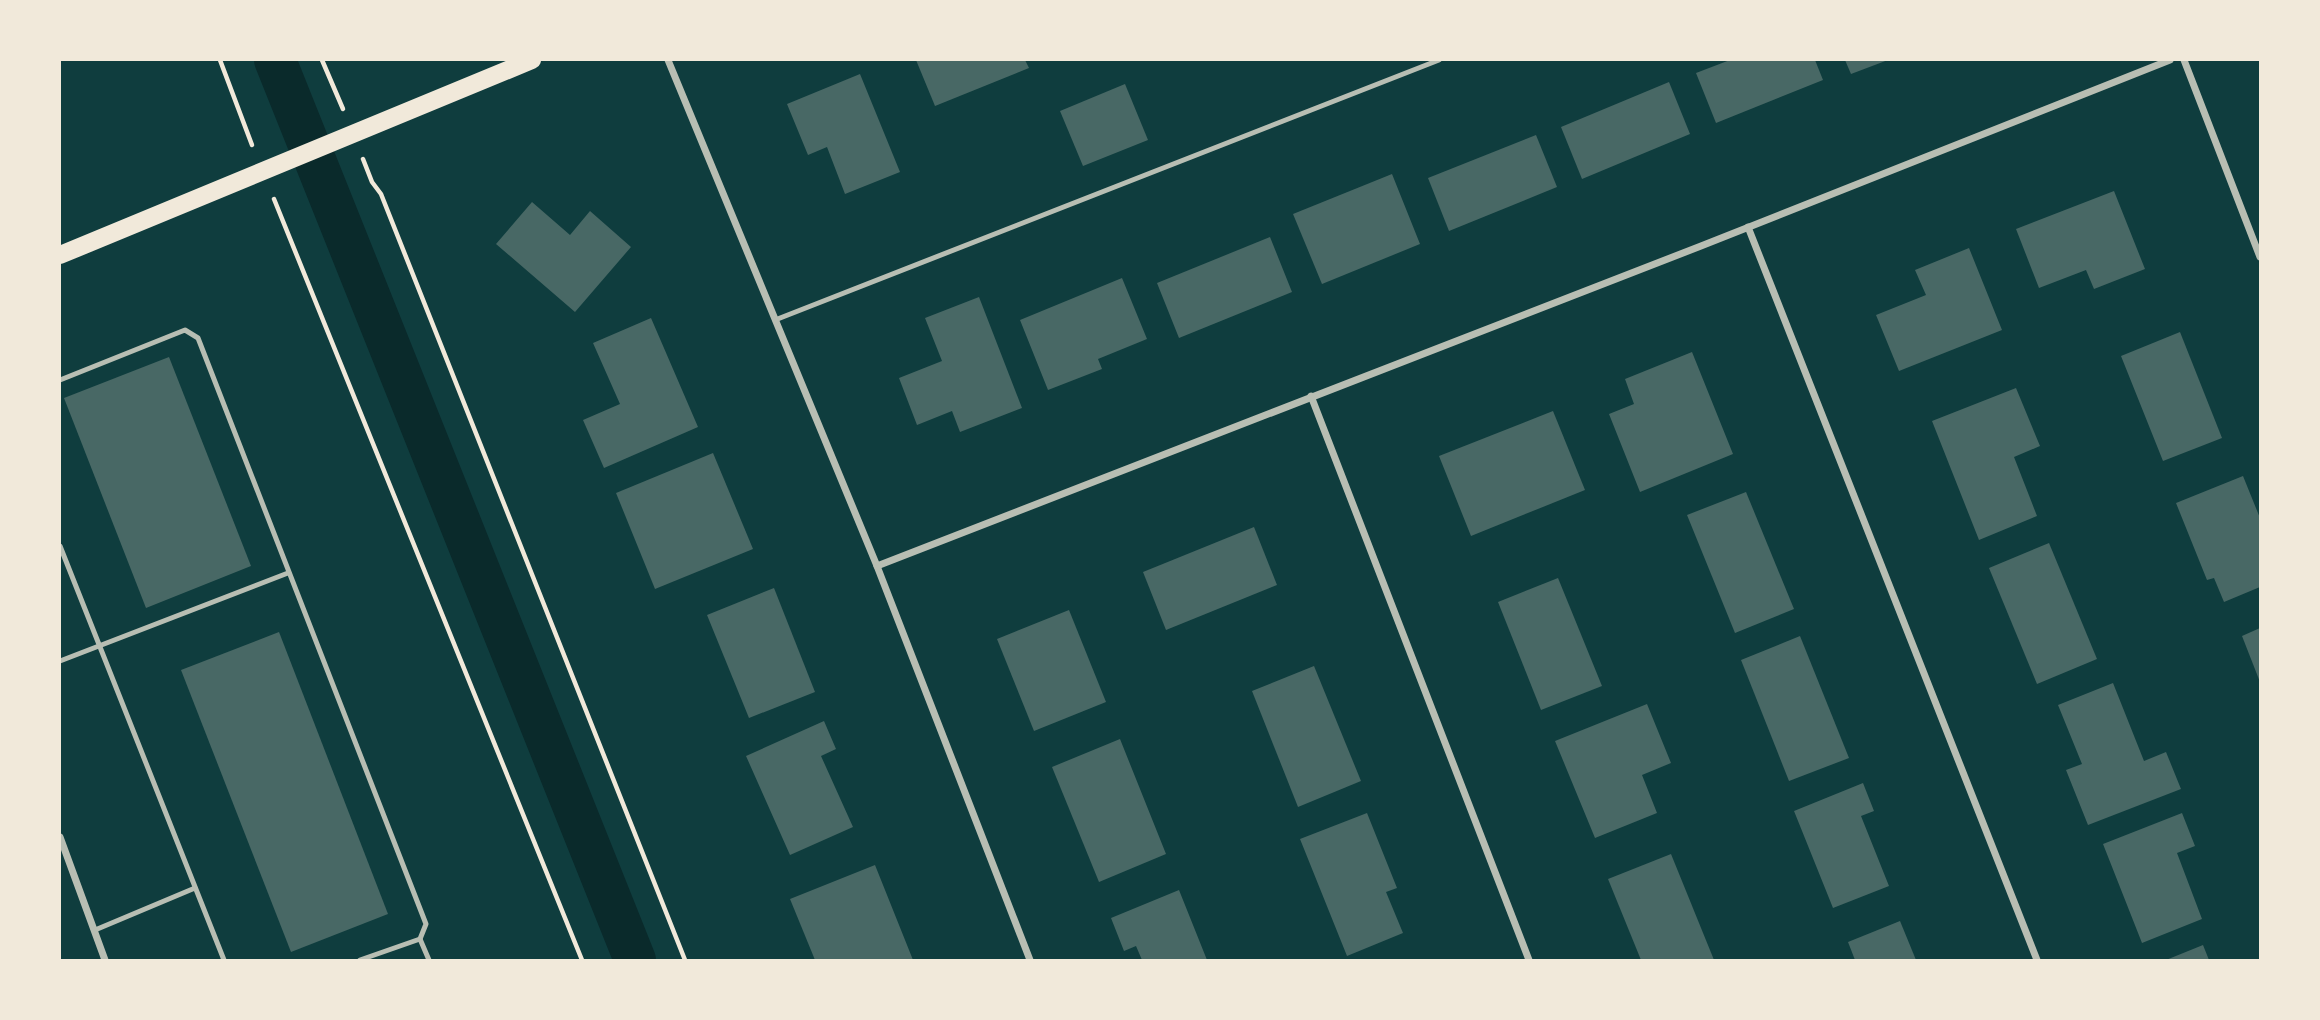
<svg xmlns="http://www.w3.org/2000/svg" width="2320" height="1020" font-family="'Varela Round',sans-serif">
<rect width="100%" height="100%" fill="#0f3d3e"/>
<g fill="none" stroke-linecap="round" stroke-linejoin="round">
<!-- canal -->
<polyline stroke="#0a2a2b" stroke-width="42" points="275,60 635,960"/>
</g>
<!-- building -->
<g fill="#486865">
<polygon points="916,60 1025,60 1029,68 935,106"/>
<polygon points="1730,60 1815,60 1823,80 1716,123 1696,73"/>
<polygon points="1845,60 1888,60 1851,74"/>
<polygon points="860,74 900,172 845,194 827,147 808,155 787,104"/>
<polygon points="1669,82 1690,134 1582,179 1561,127"/>
<polygon points="1125,84 1148,140 1083,166 1060,111"/>
<polygon points="1536,135 1557,187 1449,231 1428,178"/>
<polygon points="1392,174 1420,244 1322,284 1293,214"/>
<polygon points="2114,191 2145,269 2094,289 2086,270 2039,288 2016,229"/>
<polygon points="532,202 570,235 590,211 631,247 575,312 496,244"/>
<polygon points="1270,237 1292,292 1179,338 1157,283"/>
<polygon points="1969,248 2002,330 1899,371 1876,315 1926,295 1915,270"/>
<polygon points="1122,278 1147,339 1098,359 1102,369 1048,390 1020,320"/>
<polygon points="979,297 1022,408 960,432 952,411 917,425 899,378 942,361 925,318"/>
<polygon points="651,318 698,427 604,468 583,420 620,404 593,343"/>
<polygon points="2180,332 2222,438 2163,461 2121,356"/>
<polygon points="1692,352 1733,454 1640,492 1609,414 1634,404 1625,379"/>
<polygon points="169,357 251,566 146,608 64,398"/>
<polygon points="2016,388 2040,446 2014,457 2037,516 1979,540 1932,421"/>
<polygon points="1553,411 1585,490 1471,536 1439,456"/>
<polygon points="713,453 753,549 655,589 616,493"/>
<polygon points="2243,476 2260,518 2260,587 2224,602 2214,578 2207,580 2176,503"/>
<polygon points="1746,492 1794,609 1735,633 1687,515"/>
<polygon points="1254,527 1277,585 1166,630 1143,572"/>
<polygon points="2049,543 2097,659 2037,684 1989,568"/>
<polygon points="1558,578 1602,686 1541,710 1498,602"/>
<polygon points="774,588 815,692 749,718 707,615"/>
<polygon points="1069,610 1106,702 1034,731 997,639"/>
<polygon points="2260,628 2260,682 2242,636"/>
<polygon points="279,632 388,914 291,952 181,670"/>
<polygon points="1800,636 1849,758 1789,781 1741,660"/>
<polygon points="1314,666 1361,781 1298,807 1252,691"/>
<polygon points="2113,683 2144,761 2166,752 2181,789 2088,825 2066,770 2082,764 2058,705"/>
<polygon points="1647,704 1671,763 1642,775 1657,813 1595,838 1555,741"/>
<polygon points="824,721 836,749 821,756 853,827 790,855 746,756"/>
<polygon points="1120,739 1166,854 1099,882 1052,767"/>
<polygon points="1863,783 1874,811 1861,816 1889,886 1833,908 1794,811"/>
<polygon points="1367,813 1397,888 1386,892 1403,933 1347,956 1300,839"/>
<polygon points="2182,813 2195,846 2177,853 2202,919 2142,943 2103,844"/>
<polygon points="1671,854 1714,960 1641,960 1608,879"/>
<polygon points="875,865 913,960 815,960 790,899"/>
<polygon points="1179,890 1207,960 1142,960 1136,946 1124,951 1111,918"/>
<polygon points="1900,921 1916,960 1855,960 1848,942"/>
<polygon points="2203,945 2209,960 2166,960"/>
</g>
<g fill="none" stroke-linecap="round" stroke-linejoin="round">
<!-- path -->
<g stroke="#f1e9da" stroke-width="4.5">
<polyline points="220,60 252,145"/>
<polyline points="322,60 343,109"/>
<polyline points="363,159 372,182 381,194 685,960"/>
<polyline points="274,199 582,960"/>
</g>
<!-- service -->
<g stroke="#b8beb3" stroke-width="5">
<polyline points="775,320 1439,60"/>
<polyline points="60,380 185,330 198,338 426,924 420,939 360,960"/>
<polyline points="60,546 224,960"/>
<polyline points="60,661 288,573"/>
<polyline points="95,930 195,888"/>
<polyline points="420,939 429,960"/>
</g>
<!-- minor -->
<g stroke="#b8beb3" stroke-width="7">
<polyline points="668,60 877,566 1030,960"/>
<polyline points="2184,60 2260,257"/>
<polyline points="1748,227 2037,960"/>
<polyline points="1311,396 1529,960"/>
<polyline points="877,566 1701,246 2170,60"/>
<polyline points="60,837 105,960"/>
</g>
<!-- primary -->
<polyline stroke="#f1e9da" stroke-width="18" points="60,255 532,60"/>
</g>
<!-- border -->
<rect width="2320" height="1020" fill="none" stroke="#f1e9da" stroke-width="122"/>
</svg>
